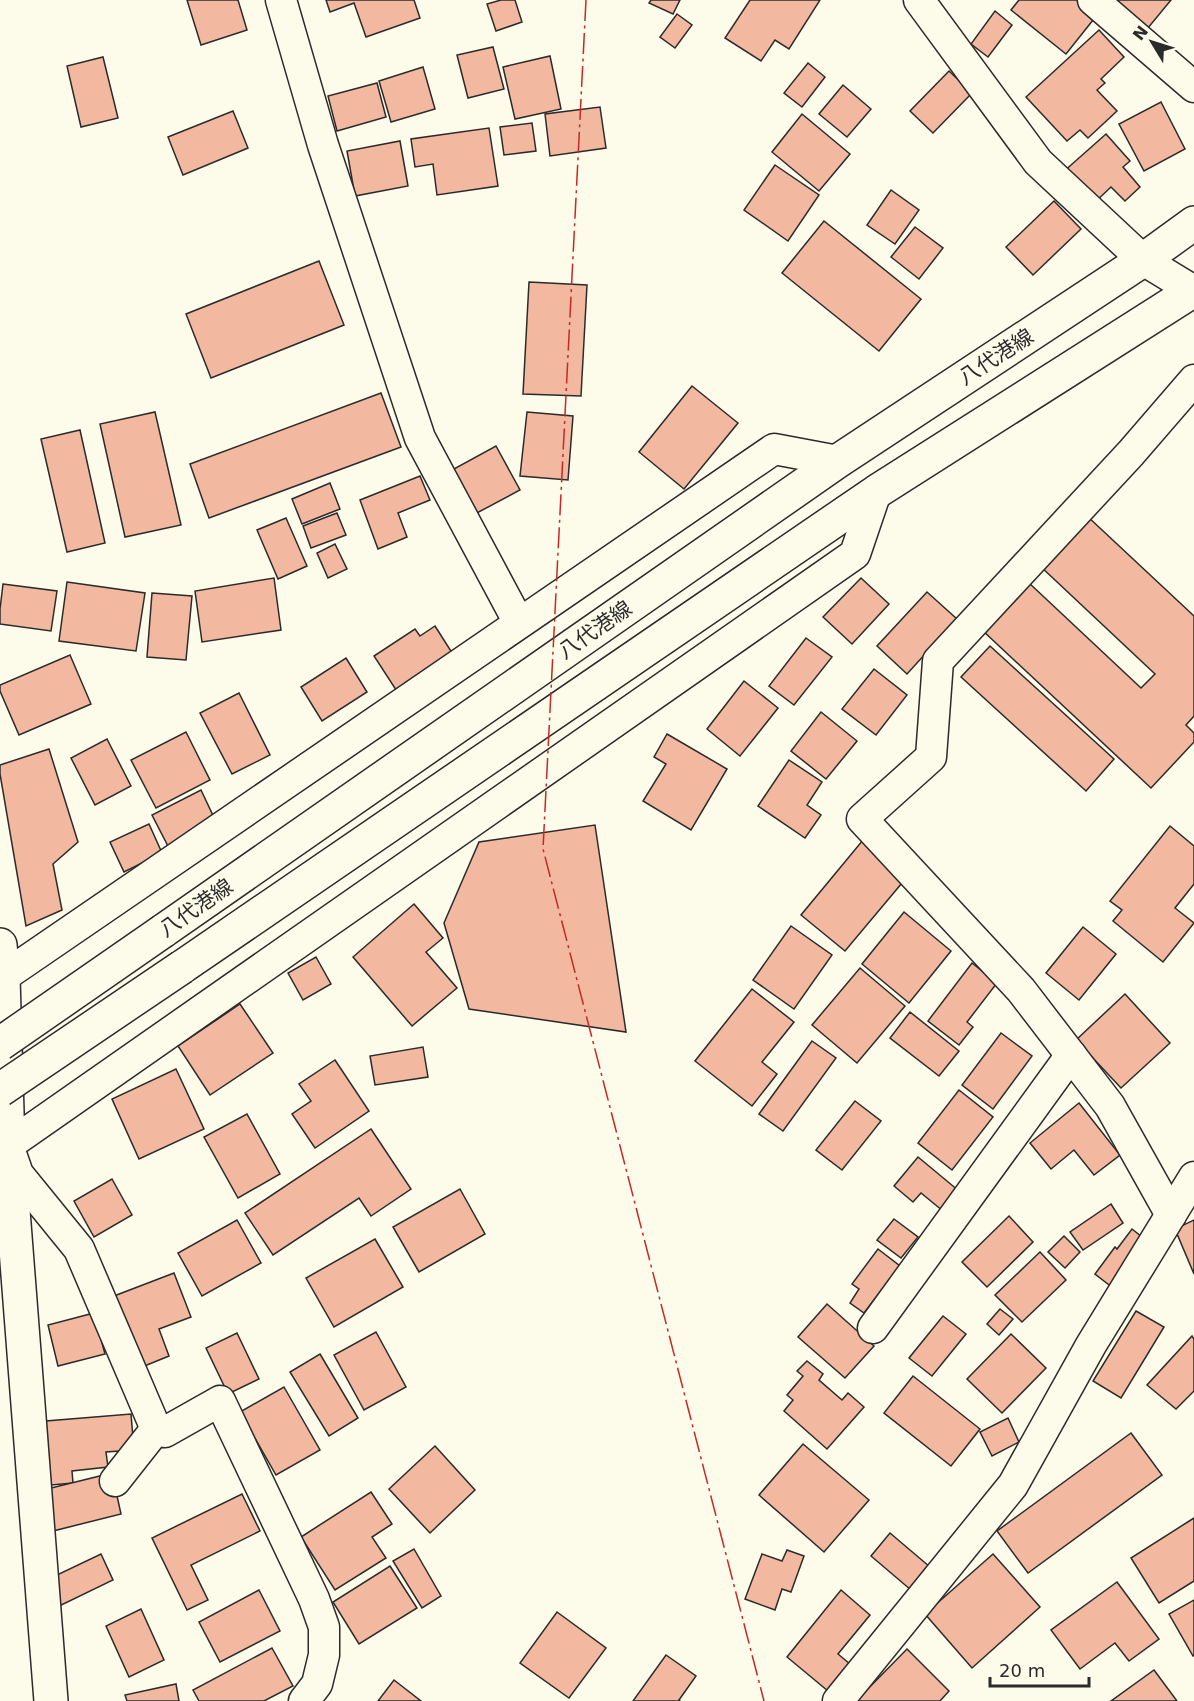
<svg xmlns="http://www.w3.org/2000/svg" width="1194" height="1701" font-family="'DejaVu Sans','Noto Sans JP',sans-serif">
<rect width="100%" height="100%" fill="#fdfbea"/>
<!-- building -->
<g fill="#f2b8a0" stroke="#2b2b2b" stroke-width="1.5">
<polygon points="187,0 238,0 247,30 201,45"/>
<polygon points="326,0 414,0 420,18 366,37 354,3 330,12"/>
<polygon points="501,0 515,0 522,22 496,31 487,4"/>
<polygon points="651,0 680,0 673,14 649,3"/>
<polygon points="750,0 820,0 789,49 775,40 761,61 725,38"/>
<polygon points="1019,0 1079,0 1097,15 1066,54 1011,10"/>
<polygon points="1116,0 1171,0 1143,34 1110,7"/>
<polygon points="995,11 1012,25 988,57 971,44"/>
<polygon points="677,14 692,25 675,48 660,37"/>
<polygon points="1099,30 1124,57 1101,79 1105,83 1097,90 1117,111 1088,138 1080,130 1067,141 1026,97"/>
<polygon points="493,47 504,89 468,98 457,55"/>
<polygon points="550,56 561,109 515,119 503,67"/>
<polygon points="103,57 118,118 81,127 67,66"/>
<polygon points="808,63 825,77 802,107 784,93"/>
<polygon points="423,67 435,109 391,122 379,81"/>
<polygon points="949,71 972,93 933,133 910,111"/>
<polygon points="377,83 386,117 337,131 328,96"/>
<polygon points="843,85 871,109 847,137 819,114"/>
<polygon points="1161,102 1185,149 1144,171 1119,124"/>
<polygon points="600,107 606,148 550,156 545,114"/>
<polygon points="233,111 248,148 183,175 168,137"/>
<polygon points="802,114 850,154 819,191 772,152"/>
<polygon points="532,123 536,151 504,155 500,127"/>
<polygon points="489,128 498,186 437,195 433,164 415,167 411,139"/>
<polygon points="1106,134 1130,161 1123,167 1140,187 1125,201 1111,187 1091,206 1062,173"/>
<polygon points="400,141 408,186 355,196 347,151"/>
<polygon points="775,165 819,195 788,241 744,210"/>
<polygon points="891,190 919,210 895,244 867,225"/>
<polygon points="1054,201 1081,229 1033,275 1006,247"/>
<polygon points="824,221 921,299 879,351 782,273"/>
<polygon points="915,227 943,248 919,279 891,257"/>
<polygon points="319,261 344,325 211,378 186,314"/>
<polygon points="529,282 587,285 581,396 523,394"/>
<polygon points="692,386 738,423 684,489 639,452"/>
<polygon points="381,393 401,447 209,518 190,464"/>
<polygon points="155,412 181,525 125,537 100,424"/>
<polygon points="527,412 573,416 568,480 520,476"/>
<polygon points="80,430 105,543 67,552 41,439"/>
<polygon points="496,446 520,490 475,514 452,470"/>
<polygon points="420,476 430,500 398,513 407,537 378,549 360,500"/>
<polygon points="330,483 340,509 302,524 292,499"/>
<polygon points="337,513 346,535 311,548 303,526"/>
<polygon points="1086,515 1194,616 1194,716 1186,725 1194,733 1194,742 1151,788 982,630 1028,582 1141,688 1155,674 1039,565"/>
<polygon points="286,518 307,566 278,579 257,530"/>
<polygon points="335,544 347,569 328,578 317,553"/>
<polygon points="274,578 281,630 202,642 195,591"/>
<polygon points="861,578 889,604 852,644 823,617"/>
<polygon points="67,582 145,593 136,651 59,641"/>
<polygon points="3,584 57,591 51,631 0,624 0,609"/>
<polygon points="927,592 957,619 907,674 877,646"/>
<polygon points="152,593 192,596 186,660 147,657"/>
<polygon points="435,626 456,659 400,696 374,656 415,629 420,636"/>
<polygon points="806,638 832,657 794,705 769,686"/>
<polygon points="990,646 1114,759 1086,791 961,677"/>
<polygon points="70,655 91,704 19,735 0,691 0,685"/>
<polygon points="346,658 367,692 322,721 301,687"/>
<polygon points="874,669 907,695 876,735 842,709"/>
<polygon points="744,681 778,708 740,756 707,729"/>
<polygon points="239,693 270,755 232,774 200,713"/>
<polygon points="821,712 857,741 826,779 791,751"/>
<polygon points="186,732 210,780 156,808 131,760"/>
<polygon points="667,734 727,769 691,830 643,801 666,764 654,757"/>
<polygon points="107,739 131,786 95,805 71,758"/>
<polygon points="49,749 78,842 53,864 62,910 26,926 0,774 0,765"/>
<polygon points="789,760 822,782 807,805 821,815 805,838 758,806"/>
<polygon points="201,790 217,824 169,848 152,815"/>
<polygon points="149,824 162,853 124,872 110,842"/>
<polygon points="595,825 626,1032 469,1009 444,923 479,842"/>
<polygon points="1170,826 1194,846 1194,884 1175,908 1194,923 1163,962 1113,921 1122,910 1110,901"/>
<polygon points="863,840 907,877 845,951 801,915"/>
<polygon points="414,904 443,938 426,952 457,988 412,1026 353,957"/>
<polygon points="904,912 951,951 909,1003 862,964"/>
<polygon points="791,926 832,955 794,1009 753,980"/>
<polygon points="1083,927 1116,954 1079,1000 1046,973"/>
<polygon points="316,957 331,984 303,1000 288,973"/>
<polygon points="972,963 997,983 967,1022 973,1027 959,1045 928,1021"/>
<polygon points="860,968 905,1006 857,1063 812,1025"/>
<polygon points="752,989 794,1022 762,1062 777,1074 752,1106 695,1061"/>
<polygon points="1125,994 1170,1043 1121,1088 1076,1040"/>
<polygon points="240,1004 273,1053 210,1095 178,1046"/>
<polygon points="910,1012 959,1051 939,1076 890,1038"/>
<polygon points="1001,1033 1032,1056 993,1109 962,1085"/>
<polygon points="812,1041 836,1058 783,1131 759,1114"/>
<polygon points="423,1047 428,1077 375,1085 370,1056"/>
<polygon points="335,1060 369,1111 315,1148 292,1114 311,1101 299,1084"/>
<polygon points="176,1069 204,1129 139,1159 112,1099"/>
<polygon points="959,1090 993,1117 952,1170 918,1143"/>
<polygon points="855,1101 881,1121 842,1170 816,1150"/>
<polygon points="1079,1103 1120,1155 1094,1175 1074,1150 1051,1169 1030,1143"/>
<polygon points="247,1114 280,1174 238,1198 204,1137"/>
<polygon points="371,1129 411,1189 371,1216 359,1198 273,1255 245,1213"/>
<polygon points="918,1157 959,1191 943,1211 921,1193 913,1202 894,1186"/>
<polygon points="112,1179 132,1215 94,1237 74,1201"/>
<polygon points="460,1189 485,1234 419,1272 393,1227"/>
<polygon points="1111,1204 1123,1223 1083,1250 1070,1232"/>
<polygon points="1009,1216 1033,1242 987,1287 962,1262"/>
<polygon points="894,1219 918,1237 901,1258 877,1240"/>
<polygon points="237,1220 261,1263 202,1296 178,1253"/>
<polygon points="1194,1220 1194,1274 1175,1229"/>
<polygon points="1132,1229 1147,1241 1113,1288 1095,1274 1115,1247 1117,1249"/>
<polygon points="1064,1236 1080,1252 1065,1268 1048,1252"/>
<polygon points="375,1239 403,1287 334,1327 306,1278"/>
<polygon points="878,1249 900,1266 864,1313 850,1303 859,1289 852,1284"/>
<polygon points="1040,1252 1066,1280 1022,1322 995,1295"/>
<polygon points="174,1273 191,1317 159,1329 169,1356 142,1367 114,1296"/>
<polygon points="827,1304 874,1346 845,1378 798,1337"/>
<polygon points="1000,1309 1013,1319 999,1335 987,1324"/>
<polygon points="1136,1311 1164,1327 1121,1398 1093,1381"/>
<polygon points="94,1313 105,1354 58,1366 48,1325"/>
<polygon points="943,1316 966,1334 932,1376 909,1358"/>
<polygon points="376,1332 406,1387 364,1410 334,1355"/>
<polygon points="237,1333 259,1379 228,1394 206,1348"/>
<polygon points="1011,1334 1046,1368 1002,1413 967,1379"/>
<polygon points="1192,1336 1194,1339 1194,1391 1176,1409 1147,1385"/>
<polygon points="320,1354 358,1418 329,1436 290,1372"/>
<polygon points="807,1361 823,1374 819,1380 842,1400 848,1393 864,1407 827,1449 784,1411 793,1400 787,1395 803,1376 797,1371"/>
<polygon points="913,1376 980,1429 951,1466 884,1413"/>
<polygon points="284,1387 320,1450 276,1475 240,1412"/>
<polygon points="131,1414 134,1450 106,1452 108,1467 72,1471 73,1483 51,1485 46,1421"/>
<polygon points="1008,1418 1019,1442 992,1456 980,1432"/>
<polygon points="1131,1433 1162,1475 1028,1573 997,1531"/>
<polygon points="803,1444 869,1500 824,1552 759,1495"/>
<polygon points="435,1446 475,1490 430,1533 389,1489"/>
<polygon points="112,1473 121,1514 53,1531 43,1490"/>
<polygon points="371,1492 392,1524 372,1537 386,1558 335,1590 301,1537"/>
<polygon points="242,1494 260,1531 191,1565 208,1600 187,1610 152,1538"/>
<polygon points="1194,1518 1194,1581 1159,1603 1131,1558"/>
<polygon points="890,1533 930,1567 911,1590 871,1556"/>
<polygon points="414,1549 441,1596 422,1608 393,1561"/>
<polygon points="787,1550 804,1556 791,1592 782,1589 775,1610 745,1599 762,1554 782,1561"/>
<polygon points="101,1554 113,1580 51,1610 38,1584"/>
<polygon points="993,1554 1040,1607 972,1668 925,1614"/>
<polygon points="390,1566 417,1608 359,1644 333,1602"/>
<polygon points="1117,1582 1159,1639 1129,1661 1115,1643 1080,1669 1051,1630"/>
<polygon points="259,1590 280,1631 220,1662 199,1622"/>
<polygon points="841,1590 870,1615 838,1654 856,1669 834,1696 787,1657"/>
<polygon points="1194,1600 1194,1656 1193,1656 1169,1614"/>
<polygon points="141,1609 164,1660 129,1677 106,1626"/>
<polygon points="557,1612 606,1648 569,1698 520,1663"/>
<polygon points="272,1648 293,1686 264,1701 199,1701 193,1690"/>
<polygon points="907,1649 949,1691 940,1701 856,1701"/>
<polygon points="666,1655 696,1676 679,1700 680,1701 633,1701"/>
<polygon points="1154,1670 1177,1701 1111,1701"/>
<polygon points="394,1680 421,1701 378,1701"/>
<polygon points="176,1684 179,1701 127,1701 125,1695"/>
</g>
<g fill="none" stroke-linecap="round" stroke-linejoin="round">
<!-- minor casing -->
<g stroke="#2b2b2b" stroke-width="33">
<g id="minor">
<polyline points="281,0 323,145 420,438 519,623"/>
<polyline points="919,0 1038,162 1143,260 1194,291"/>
<polyline points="1093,0 1194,87"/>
<polyline points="3,977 774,449 838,461"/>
<polyline points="0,1151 855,554 876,492"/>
<polyline points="10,1151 18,1174 79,1249 156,1429 165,1432 220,1401 314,1599 324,1627 324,1655 317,1684 304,1701"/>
<polyline points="1171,1215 1110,1106 1021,990 862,819 931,757 938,661 1131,453 1194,380"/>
<polyline points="873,1328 1071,1055"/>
<polyline points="115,1481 156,1429"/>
<polyline points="838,1701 1013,1485 1091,1345 1194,1177"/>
</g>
</g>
<!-- tertiary casing -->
<g stroke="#2b2b2b" stroke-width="36">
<polyline id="tertiary" points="0,945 3,977 8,1146 51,1701"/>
</g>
<!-- secondary casing -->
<g stroke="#2b2b2b" stroke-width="36">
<g id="secondary">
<polyline points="163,931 838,461 1143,260 1194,223"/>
<polyline points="182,967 876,492 1194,290"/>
</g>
</g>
<!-- minor -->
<use href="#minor" stroke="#fdfbea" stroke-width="30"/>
<!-- tertiary -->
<use href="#tertiary" stroke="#fdfbea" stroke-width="33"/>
<!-- secondary -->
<use href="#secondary" stroke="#fdfbea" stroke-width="33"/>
<!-- secondary-bridge casing -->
<g stroke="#2b2b2b" stroke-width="36" stroke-linecap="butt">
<g id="secondary-bridge">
<polyline points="0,1044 163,931"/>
<polyline points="0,1090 182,967"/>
</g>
</g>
<!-- secondary-bridge -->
<use href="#secondary-bridge" stroke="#fdfbea" stroke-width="33"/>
<!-- power -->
<polyline stroke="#c62828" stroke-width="1.5" stroke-dasharray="21 4.5 3 4.5" stroke-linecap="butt" points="586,0 543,849 764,1701"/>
</g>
<g text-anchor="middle" stroke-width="4.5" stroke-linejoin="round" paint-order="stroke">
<!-- street labels -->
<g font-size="21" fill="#2b2b2b" stroke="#fdfbea">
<text transform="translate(996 357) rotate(-33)" y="7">八代港線</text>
<text transform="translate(595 630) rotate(-35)" y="7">八代港線</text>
<text transform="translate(196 908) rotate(-35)" y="7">八代港線</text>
</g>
</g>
<!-- north arrow -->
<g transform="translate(1152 42) rotate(308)" stroke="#fdfbea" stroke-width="4.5" paint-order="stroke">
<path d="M0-4.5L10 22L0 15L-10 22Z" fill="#2b2b2b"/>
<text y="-9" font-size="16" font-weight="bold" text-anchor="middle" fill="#2b2b2b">N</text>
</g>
<!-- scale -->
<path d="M990 1677v9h99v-9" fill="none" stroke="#2b2b2b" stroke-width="3"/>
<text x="999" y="1677" font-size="18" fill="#2b2b2b" stroke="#fdfbea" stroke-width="4.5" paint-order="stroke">20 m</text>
</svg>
